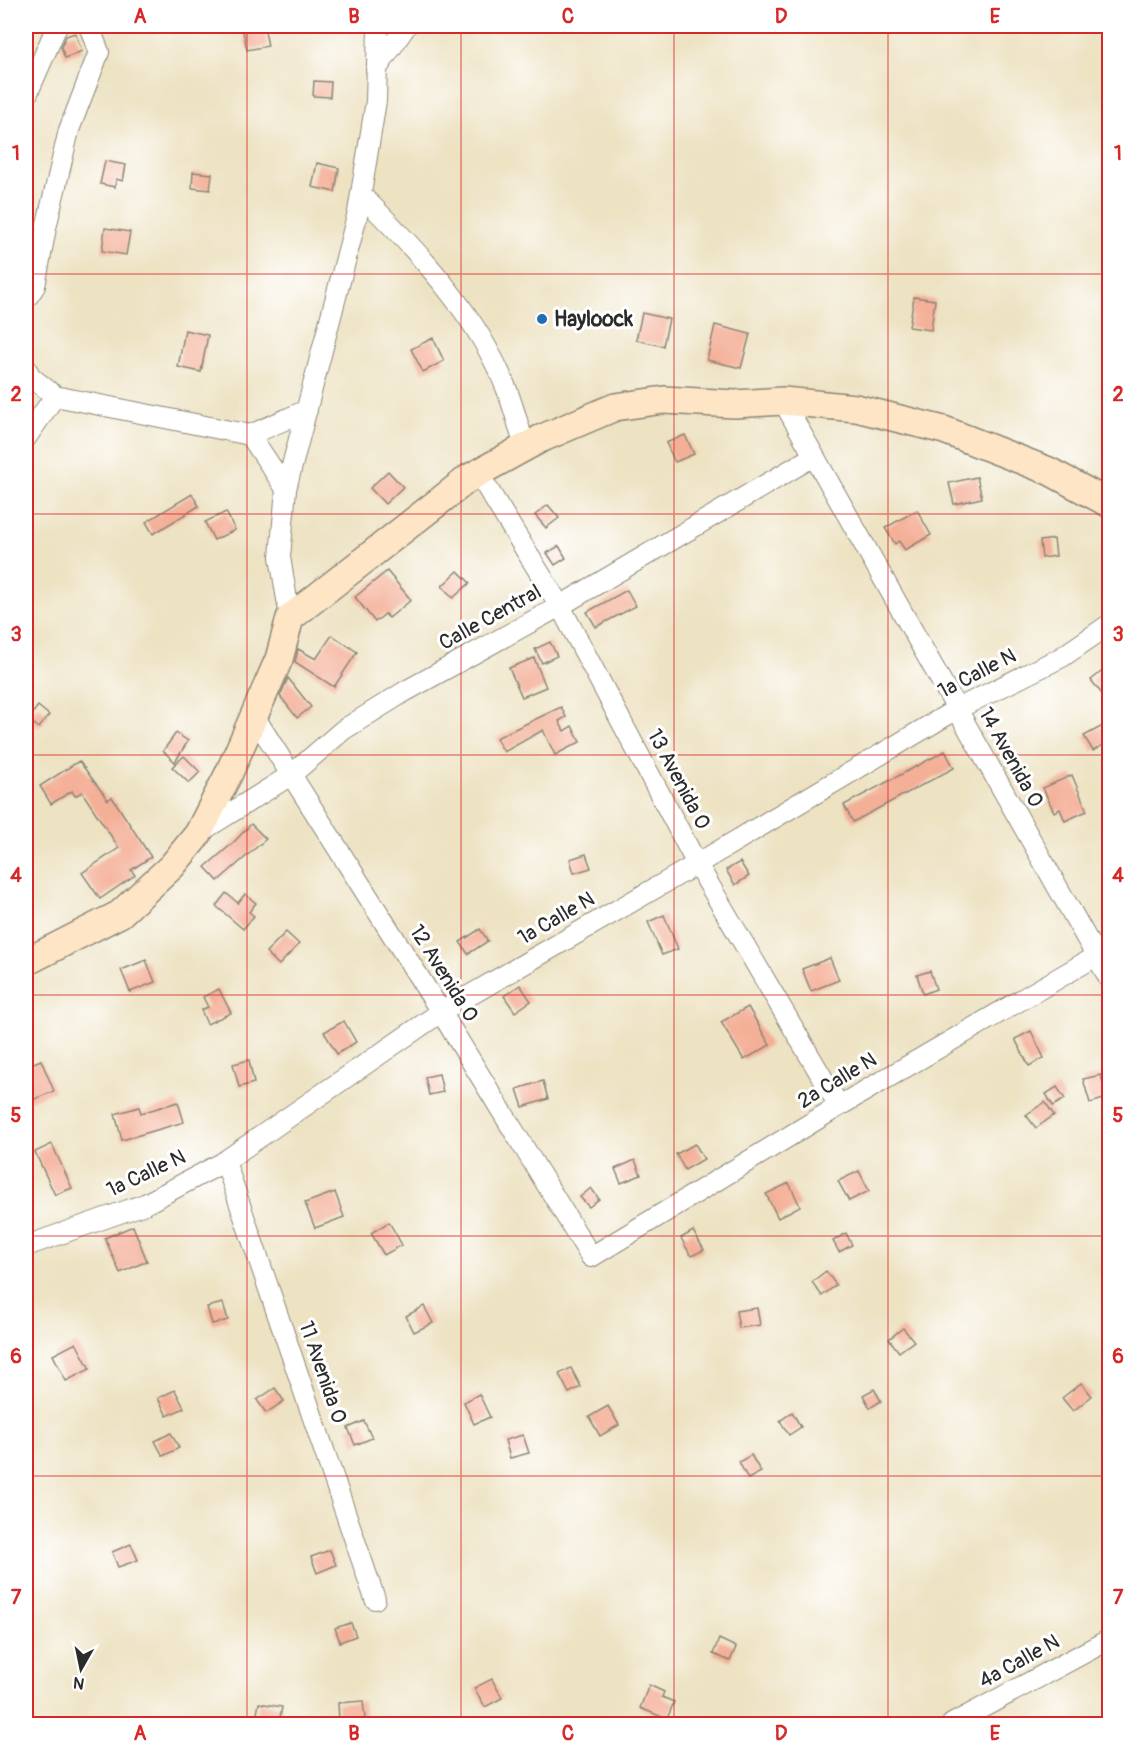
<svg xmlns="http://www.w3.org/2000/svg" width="1135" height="1750" font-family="Pangolin,sans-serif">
<rect width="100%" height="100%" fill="#fff"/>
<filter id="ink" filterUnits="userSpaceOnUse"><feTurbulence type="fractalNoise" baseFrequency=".0167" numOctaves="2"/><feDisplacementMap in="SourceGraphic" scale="12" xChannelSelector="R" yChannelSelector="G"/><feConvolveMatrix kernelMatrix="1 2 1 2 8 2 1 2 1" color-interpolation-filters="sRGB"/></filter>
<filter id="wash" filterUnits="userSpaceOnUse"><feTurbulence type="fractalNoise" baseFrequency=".008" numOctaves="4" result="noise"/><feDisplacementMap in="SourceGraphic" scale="24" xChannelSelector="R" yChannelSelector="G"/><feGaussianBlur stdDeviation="1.35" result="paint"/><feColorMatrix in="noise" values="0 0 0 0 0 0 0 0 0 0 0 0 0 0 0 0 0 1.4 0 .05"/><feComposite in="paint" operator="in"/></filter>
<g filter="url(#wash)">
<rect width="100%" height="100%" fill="#ede2c2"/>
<g id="blocks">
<!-- building -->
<g fill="#f4af97">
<polygon points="242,26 264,26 268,46 247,50"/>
<polygon points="75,33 82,51 65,58 61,47 66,36"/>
<polygon points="314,81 331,82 330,97 313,96"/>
<polygon points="105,161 126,165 123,181 116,179 115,187 100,184"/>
<polygon points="317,163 339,168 335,192 312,187"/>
<polygon points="193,172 212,174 210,190 192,188"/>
<polygon points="105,228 130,232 126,255 102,251"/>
<polygon points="914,297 935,300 931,330 909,327"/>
<polygon points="642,313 669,319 663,346 636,340"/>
<polygon points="715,325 750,334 741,368 707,360"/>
<polygon points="185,330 208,335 201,372 178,367"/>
<polygon points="433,338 444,361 423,372 411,349"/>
<polygon points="685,435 694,454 675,462 666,443"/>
<polygon points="388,471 403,487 385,504 370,488"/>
<polygon points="977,477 982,498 954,504 949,483"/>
<polygon points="192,494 199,506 153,534 146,522"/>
<polygon points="548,505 559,518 546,528 535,515"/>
<polygon points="917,510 931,535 905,550 899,541 895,544 885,528"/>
<polygon points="226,512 235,530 214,540 205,522"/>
<polygon points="1054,539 1056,556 1042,558 1040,541"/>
<polygon points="559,546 566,558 555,565 547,553"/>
<polygon points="387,571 411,600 389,618 385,614 375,622 355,597"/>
<polygon points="458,571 470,583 453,598 442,586"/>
<polygon points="627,590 636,606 596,627 587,612"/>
<polygon points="332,635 357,652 334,687 295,662 298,649 316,659"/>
<polygon points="550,642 557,656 542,663 535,649"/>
<polygon points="534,658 546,687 522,697 509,668"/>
<polygon points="1110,665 1110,704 1091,680"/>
<polygon points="288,678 311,707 297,718 280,696"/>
<polygon points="38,706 49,715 39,728 28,719"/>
<polygon points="561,707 566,717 559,721 564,731 572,726 580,742 555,755 543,730 504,752 496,738"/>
<polygon points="1110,722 1110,741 1093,751 1084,736"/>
<polygon points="176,733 188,741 175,762 163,751"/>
<polygon points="945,751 954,768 853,822 844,805"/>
<polygon points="184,756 200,772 189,783 172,767"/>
<polygon points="79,761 108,800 112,797 151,857 131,870 135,875 100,899 82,873 119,848 82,792 75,796 72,791 51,804 40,786"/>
<polygon points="1072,775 1087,811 1065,821 1060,809 1054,812 1043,788"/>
<polygon points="251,824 266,839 218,881 205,867 233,843"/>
<polygon points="586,854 591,868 574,873 570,859"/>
<polygon points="740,862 749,876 735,885 726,870"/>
<polygon points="226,893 238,903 245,894 256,903 249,912 254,916 243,929 216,906"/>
<polygon points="664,915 678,949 662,955 648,922"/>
<polygon points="480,929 488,941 468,954 460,942"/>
<polygon points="286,932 299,944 279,965 266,952"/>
<polygon points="830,958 839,980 811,991 802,969"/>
<polygon points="146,960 155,982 130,992 121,970"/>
<polygon points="930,971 936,989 923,994 917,975"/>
<polygon points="520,985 531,1001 515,1012 504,996"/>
<polygon points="219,989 231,1013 207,1024 201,1010 208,1007 203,997"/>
<polygon points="748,1007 770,1045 744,1060 721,1022"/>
<polygon points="344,1021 356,1042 337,1054 324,1032"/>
<polygon points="1031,1031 1044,1058 1029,1066 1015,1039"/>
<polygon points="41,1060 54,1091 30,1101 26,1091 26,1066"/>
<polygon points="249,1060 254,1083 239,1087 233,1064"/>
<polygon points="439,1074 443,1092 429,1095 425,1077"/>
<polygon points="1101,1075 1107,1098 1090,1103 1083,1079"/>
<polygon points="543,1081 548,1099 523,1107 517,1089"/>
<polygon points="1057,1087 1065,1099 1053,1106 1046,1094"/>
<polygon points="178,1102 184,1122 122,1140 115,1114 139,1107 141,1113"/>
<polygon points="1045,1102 1054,1115 1036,1128 1026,1115"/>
<polygon points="52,1144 72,1188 55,1195 35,1152"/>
<polygon points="695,1144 704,1159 685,1170 676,1154"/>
<polygon points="635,1160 641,1175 621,1183 615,1169"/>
<polygon points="859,1171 869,1191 849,1201 838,1181"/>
<polygon points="789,1183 800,1206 778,1218 766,1194"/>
<polygon points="591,1188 599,1199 589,1207 580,1197"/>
<polygon points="335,1192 344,1217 315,1228 305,1203"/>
<polygon points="389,1222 402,1245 384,1255 371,1233"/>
<polygon points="133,1226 147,1261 120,1273 105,1238"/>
<polygon points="693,1231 704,1250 691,1256 681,1238"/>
<polygon points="846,1233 852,1245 839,1252 833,1241"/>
<polygon points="826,1271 836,1285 822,1296 812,1282"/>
<polygon points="223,1303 228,1320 212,1324 207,1307"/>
<polygon points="424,1306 433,1323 414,1332 406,1316"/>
<polygon points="757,1308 760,1325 739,1328 736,1311"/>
<polygon points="903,1328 914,1341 899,1352 889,1339"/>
<polygon points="76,1343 90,1369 66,1381 53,1355"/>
<polygon points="571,1368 581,1387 569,1393 559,1374"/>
<polygon points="1081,1383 1092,1396 1073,1411 1062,1398"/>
<polygon points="275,1388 284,1401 266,1413 257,1400"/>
<polygon points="874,1389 881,1401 870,1408 863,1395"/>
<polygon points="175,1390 184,1408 167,1416 158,1398"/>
<polygon points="479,1394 490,1417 474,1424 464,1402"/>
<polygon points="608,1406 619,1425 600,1436 589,1417"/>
<polygon points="792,1412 801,1427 789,1435 780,1421"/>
<polygon points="364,1421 372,1438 355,1445 348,1428"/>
<polygon points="171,1433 179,1448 163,1456 155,1441"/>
<polygon points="523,1435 529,1453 510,1458 505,1440"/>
<polygon points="751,1455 761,1472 748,1479 739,1462"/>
<polygon points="131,1544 138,1560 118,1567 112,1552"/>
<polygon points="330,1550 336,1565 317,1573 311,1557"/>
<polygon points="351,1623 356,1636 340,1642 335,1628"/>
<polygon points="719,1639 736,1647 730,1661 713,1654"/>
<polygon points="492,1679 502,1698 485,1707 474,1688"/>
<polygon points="649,1685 664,1692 662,1697 674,1702 667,1719 640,1708"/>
<polygon points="363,1701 365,1719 339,1721 338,1703"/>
<polygon points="259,1703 282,1707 279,1723 256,1719"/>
</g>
</g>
</g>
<g filter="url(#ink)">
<use href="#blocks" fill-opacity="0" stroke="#8c8676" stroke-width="1.5"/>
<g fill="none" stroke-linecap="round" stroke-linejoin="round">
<!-- street casing -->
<g stroke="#8c8676" stroke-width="22">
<g id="street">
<polyline points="376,70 406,26"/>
<polyline points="26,97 57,26"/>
<path d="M361 195C417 250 478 315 507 390 514 408 519 428 525 447"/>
<polyline points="26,299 35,286 46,228 69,130 99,52 89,26"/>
<polyline points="26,368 31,377 55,396 26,438"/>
<polyline points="55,396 250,435 286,489"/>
<polyline points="783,401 1110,980"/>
<polyline points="250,435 307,410"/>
<polyline points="478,473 560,606 697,864 839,1106"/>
<polyline points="290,618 280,557 286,489 358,212 376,101 378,26"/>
<polyline points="254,716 441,1012 591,1257 839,1106 1110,948"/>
<polyline points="200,832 291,775 343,730 404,692 560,606 814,456"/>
<polyline points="225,1161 375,1599"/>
<polyline points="26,1246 145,1204 222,1163 441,1012 697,864 957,709 1062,657 1110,624"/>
<polyline points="952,1724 1110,1639"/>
</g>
</g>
<!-- secondary casing -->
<g stroke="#8c8676" stroke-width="30">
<polyline id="secondary" points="26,962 120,914 172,866 198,834 229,773 279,659 290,618 469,478 540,439 615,407 664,400 735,404 783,401 856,408 944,430 1049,471 1110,504"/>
</g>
<!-- street -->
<use href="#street" stroke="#fff" stroke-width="20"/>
<!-- secondary -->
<use href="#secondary" stroke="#fde5c5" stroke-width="27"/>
</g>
</g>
<!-- grid -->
<path fill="none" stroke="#d62828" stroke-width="1.5" stroke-opacity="0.55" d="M247 26V1724M461 26V1724M674 26V1724M888 26V1724M26 274H1110M26 514H1110M26 755H1110M26 995H1110M26 1236H1110M26 1476H1110"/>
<!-- markers -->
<circle fill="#1f6fb2" stroke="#fff" stroke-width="2" cx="542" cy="319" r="6"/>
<g text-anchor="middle" stroke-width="6" stroke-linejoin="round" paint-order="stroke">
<!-- poi labels -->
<g font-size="21" font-weight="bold" fill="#2b2b2b" stroke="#fff" text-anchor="start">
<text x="554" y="326">Hayloock</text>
</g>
<!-- street labels -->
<g font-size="21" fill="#2b2b2b" stroke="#fff">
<text transform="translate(490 617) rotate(-29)" y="7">Calle Central</text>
<text transform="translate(977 673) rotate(-27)" y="7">1a Calle N</text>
<text transform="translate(1011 757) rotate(61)" y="7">14 Avenida O</text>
<text transform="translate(679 779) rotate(62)" y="7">13 Avenida O</text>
<text transform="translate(556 918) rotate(-30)" y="7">1a Calle N</text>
<text transform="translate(444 973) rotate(58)" y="7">12 Avenida O</text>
<text transform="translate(837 1080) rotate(-31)" y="7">2a Calle N</text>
<text transform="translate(146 1173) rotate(-25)" y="7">1a Calle N</text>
<text transform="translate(323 1372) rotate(71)" y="7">11 Avenida O</text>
<text transform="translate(1019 1661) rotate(-29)" y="7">4a Calle N</text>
</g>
</g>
<!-- margin -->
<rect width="1135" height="1750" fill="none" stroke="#fff" stroke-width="66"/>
<!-- north arrow -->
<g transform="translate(81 1669) rotate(189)" stroke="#ffffff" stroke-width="4.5" paint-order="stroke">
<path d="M0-4.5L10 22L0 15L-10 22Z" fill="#2b2b2b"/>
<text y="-9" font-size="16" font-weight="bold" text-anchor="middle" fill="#2b2b2b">N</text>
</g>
<rect x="33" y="33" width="1069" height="1684" fill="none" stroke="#d62828" stroke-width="2"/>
<g font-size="20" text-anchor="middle" font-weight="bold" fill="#d62828">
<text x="140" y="23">A</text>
<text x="354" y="23">B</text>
<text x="568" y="23">C</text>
<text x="781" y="23">D</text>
<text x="995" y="23">E</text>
<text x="16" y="160">1</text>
<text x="1118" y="160">1</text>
<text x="16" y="401">2</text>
<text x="1118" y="401">2</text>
<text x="16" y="641">3</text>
<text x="1118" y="641">3</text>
<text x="16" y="882">4</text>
<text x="1118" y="882">4</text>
<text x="16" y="1122">5</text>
<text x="1118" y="1122">5</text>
<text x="16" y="1363">6</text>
<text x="1118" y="1363">6</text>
<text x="16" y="1604">7</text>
<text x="1118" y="1604">7</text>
<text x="140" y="1740">A</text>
<text x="354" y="1740">B</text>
<text x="568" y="1740">C</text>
<text x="781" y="1740">D</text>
<text x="995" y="1740">E</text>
</g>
</svg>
